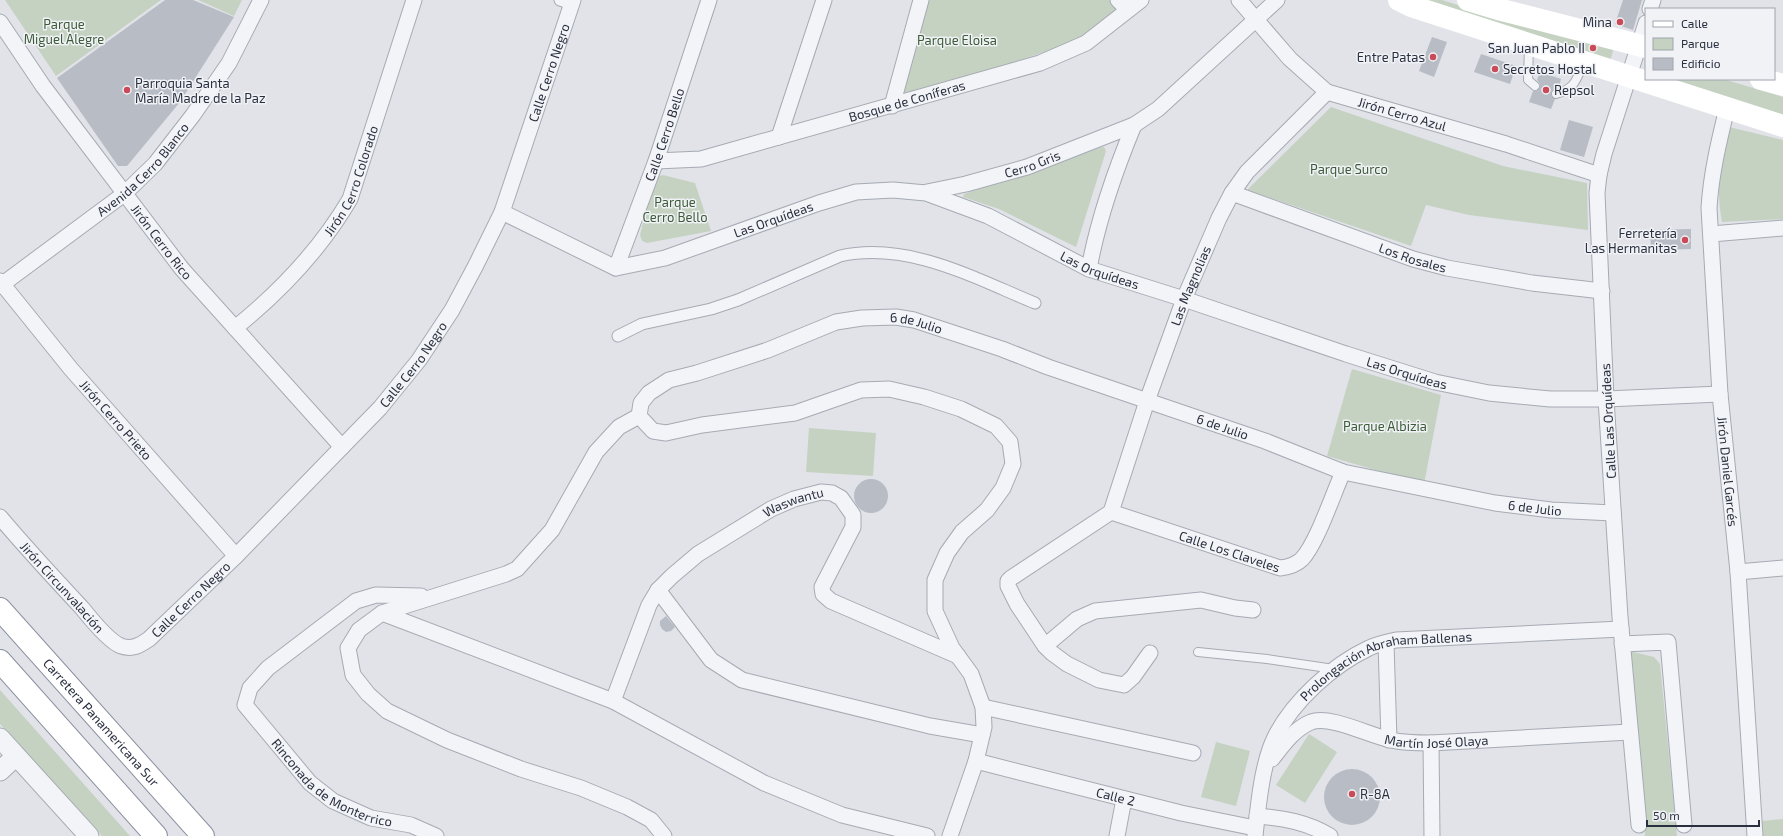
<svg xmlns="http://www.w3.org/2000/svg" width="1783" height="836" font-family="'Exo 2',sans-serif">
<rect width="100%" height="100%" fill="#e1e3e9"/>
<!-- green -->
<g fill="#c5d2c2">
<polygon points="5,0 161,0 56,76"/>
<polygon points="198,0 242,0 234,16"/>
<polygon points="927,0 1109,0 1118,9 1081,40 898,100"/>
<polygon points="1420,0 1442,0 1493,16 1614,47 1610,62"/>
<polygon points="1657,79 1723,79 1783,97 1783,117"/>
<polygon points="1331,107 1503,166 1587,183 1588,230 1469,215 1426,205 1411,246 1247,190"/>
<path d="M1729 127 1783 140V219L1722 222C1715 185 1721 163 1729 127Z"/>
<polygon points="1102,147 1104,147 1106,151 1076,247 999,209 963,197 964,194"/>
<polygon points="663,175 695,183 711,231 647,243 642,241 640,235 653,182 659,176"/>
<polygon points="1352,369 1441,395 1424,484 1327,456"/>
<polygon points="809,428 876,433 873,476 806,472"/>
<polygon points="1629,651 1654,657 1660,664 1677,836 1645,836"/>
<polygon points="0,690 130,836 102,836 0,724"/>
<polygon points="1309,734 1337,752 1305,803 1276,785"/>
<polygon points="1216,742 1250,751 1236,806 1201,797"/>
<polygon points="1783,819 1783,836 1763,836 1762,821"/>
</g>
<!-- building -->
<g fill="#b8bcc5">
<polygon points="165,0 193,0 234,17 180,102 127,166 118,166 57,78"/>
<polygon points="1623,0 1642,0 1633,30 1615,24"/>
<polygon points="1432,37 1447,42 1434,77 1419,71"/>
<polygon points="1481,54 1516,66 1510,84 1474,72"/>
<polygon points="1540,72 1561,79 1559,87 1554,89 1551,93 1551,96 1555,99 1551,109 1529,102 1533,91 1537,91 1540,87 1540,84 1537,80"/>
<polygon points="1569,120 1593,127 1584,157 1560,150"/>
<polygon points="1691,229 1691,249 1651,250 1650,230"/>
<circle cx="871" cy="496" r="17"/>
<polygon points="666,616 675,627 671,631 666,632 662,629 660,625 660,621"/>
<circle cx="1352" cy="797" r="28"/>
</g>
<g fill="none" stroke-linecap="round" stroke-linejoin="round">
<!-- service casing -->
<g stroke="#a6aab3" stroke-width="10">
<g id="service">
<polyline points="1529,45 1528,80 1535,86"/>
<path d="M1556 94C1576 88 1576 80 1584 62"/>
<polyline points="1198,652 1267,659 1334,669"/>
</g>
</g>
<!-- pedestrian casing -->
<g stroke="#a6aab3" stroke-width="13">
<g id="pedestrian">
<polyline points="560,0 572,4"/>
<path d="M618 336 642 324 711 309 738 300 840 256C908 241 974 278 1035 303"/>
</g>
</g>
<!-- minor casing -->
<g stroke="#a6aab3" stroke-width="17">
<g id="minor">
<polyline points="1118,0 1128,10"/>
<path id="s1" d="M1239 0 1290 59 1327 92 1506 144 1599 175"/>
<polyline points="1650,9 1653,0"/>
<path id="s2" d="M0 22 43 86 182 269 342 447"/>
<polyline points="892,106 921,0"/>
<path id="s3" d="M1727 108C1719 141 1711 174 1709 208L1720 394 1738 572 1755 836"/>
<polyline points="779,137 824,0"/>
<path id="s4" d="M656 161 701 159 1040 63 1086 43 1141 0"/>
<path id="s5" d="M927 192 966 184 1027 167 1134 125 1158 109 1277 0"/>
<path id="s6" d="M1232 193 1413 259 1447 268 1532 283 1602 291"/>
<path id="s7" d="M502 212 616 268 665 258 819 203 856 192 893 190 926 193 988 216 1089 269 1184 299 1346 354 1435 382 1489 393 1550 399H1606L1720 394"/>
<polyline points="1711,234 1783,228"/>
<path id="s8" d="M616 268 656 161 709 0"/>
<path d="M1089 269C1098 219 1115 171 1134 125"/>
<path id="s9" d="M0 281 71 369 236 556"/>
<path id="s10" d="M0 286 124 194 155 164 193 115 229 63 261 0"/>
<path id="s11" d="M235 328C281 291 320 250 350 199L414 0"/>
<path id="s12" d="M639 416 641 403 649 393 669 380 697 373 768 350 836 322 862 318 896 317 914 320 1002 349 1048 367 1265 441 1343 472 1495 503 1551 510 1613 513"/>
<polyline points="639,416 653,431 666,433 702,425 795,413 861,390 889,389 924,397 961,409 996,426 1010,442 1013,464 1003,488 987,510 962,532 947,553 935,580 935,611 952,648 971,674 983,707 984,727 976,761 950,836"/>
<polyline points="639,416 619,427 596,452 552,530 517,569 506,574 382,613 359,630 348,648 353,675 368,694 387,711 447,740 521,769 581,788 627,807 651,820 664,836"/>
<path id="s13" d="M1111 512 1147 401 1184 299 1219 218 1232 193 1247 172 1327 92"/>
<polyline points="1111,512 1011,578 1008,581 1008,586 1017,604 1045,646 1052,653 1067,664 1099,680 1124,685 1133,677 1150,653"/>
<path id="s14" d="M1111 512 1280 568C1289 567 1296 565 1302 559 1317 543 1333 494 1343 472"/>
<path id="s15" d="M0 517C26 548 54 578 82 608 90 618 110 642 121 646 133 650 140 645 149 639L236 556 342 447 380 408 419 360 452 310 476 265 502 212 573 0"/>
<polyline points="1738,572 1783,568"/>
<polyline points="658,590 711,660 742,680 930,726 982,735"/>
<path id="s16" d="M421 596 376 595 356 601 268 668 250 688 245 705 310 783 333 801 371 818 411 825 436 836"/>
<polyline points="382,613 613,701 764,783 842,815 927,836"/>
<polyline points="1386,643 1389,740"/>
<polyline points="1622,644 1668,642 1684,825"/>
<polyline points="1045,646 1077,619 1095,611 1201,600 1235,608 1253,610"/>
<path id="s17" d="M613 701 649 605 658 590 672 576 698 554 771 509 794 499 821 492 832 493 841 498 853 515V527L822 587 823 594 831 601 958 656"/>
<polyline points="983,707 1193,753"/>
<polyline points="1431,743 1432,836"/>
<path id="s18" d="M1272 759C1283 745 1294 729 1311 722 1331 715 1370 736 1391 740 1404 743 1417 743 1431 743L1630 732"/>
<path id="s19" d="M976 761 1181 813 1255 828"/>
<path d="M1257 816C1283 818 1307 822 1330 836"/>
<polyline points="1639,825 1620,617 1606,399 1597,193 1599,175 1604,154 1646,23"/>
<polyline points="1117,836 1124,799"/>
<path id="s20" d="M1255 836C1258 807 1262 763 1275 737 1293 701 1333 665 1369 648 1377 644 1387 642 1396 640L1621 629"/>
</g>
</g>
<!-- tertiary casing -->
<g stroke="#a6aab3" stroke-width="21">
<g id="tertiary">
<polyline points="0,738 89,836"/>
<polyline points="0,771 16,756"/>
</g>
</g>
<!-- motorway casing -->
<g stroke="#89909f" stroke-width="24">
<g id="motorway">
<path id="s21" d="M0 609 203 836"/>
<polyline points="0,661 156,836"/>
</g>
</g>
<!-- service -->
<use href="#service" stroke="#f3f4f7" stroke-width="8"/>
<!-- pedestrian -->
<use href="#pedestrian" stroke="#f3f4f7" stroke-width="11"/>
<!-- minor -->
<use href="#minor" stroke="#f3f4f7" stroke-width="15"/>
<!-- tertiary -->
<use href="#tertiary" stroke="#f3f4f7" stroke-width="19"/>
<!-- secondary -->
<g stroke="#fff" stroke-width="22">
<polyline points="1399,0 1411,6 1783,126"/>
<polyline points="1468,0 1498,9 1646,47"/>
<polyline points="1761,79 1783,85"/>
</g>
<!-- motorway -->
<use href="#motorway" stroke="#fff" stroke-width="22"/>
</g>
<!-- markers -->
<g fill="#c84b57" stroke="#f0f2f6" stroke-width="1.5">
<circle cx="1620" cy="22" r="4"/>
<circle cx="1593" cy="48" r="4"/>
<circle cx="1433" cy="57" r="4"/>
<circle cx="1495" cy="69" r="4"/>
<circle cx="127" cy="90" r="4"/>
<circle cx="1546" cy="90" r="4"/>
<circle cx="1685" cy="240" r="4"/>
<circle cx="1352" cy="794" r="4"/>
</g>
<g text-anchor="middle" stroke-width="3" stroke-linejoin="round" paint-order="stroke">
<!-- poi labels -->
<g font-size="13" fill="#2a3040" stroke="#f0f2f6" text-anchor="end">
<text x="1612" y="27">Mina</text>
<text x="1585" y="53">San Juan Pablo II</text>
<text x="1425" y="62">Entre Patas</text>
<text x="1503" y="74" text-anchor="start">Secretos Hostal</text>
<text x="135" y="88" text-anchor="start">Parroquia Santa<tspan x="135" dy="15">María Madre de la Paz</tspan></text>
<text x="1554" y="95" text-anchor="start">Repsol</text>
<text x="1677" y="238">Ferretería<tspan x="1677" dy="15">Las Hermanitas</tspan></text>
<text x="1360" y="799" text-anchor="start">R-8A</text>
</g>
<!-- park labels -->
<g font-size="13" fill="#3c5b38" stroke="#f0f2f6">
<text x="64" y="29">Parque<tspan x="64" dy="15">Miguel Alegre</tspan></text>
<text x="957" y="45">Parque Eloisa</text>
<text x="1349" y="174">Parque Surco</text>
<text x="675" y="207">Parque<tspan x="675" dy="15">Cerro Bello</tspan></text>
<text x="1385" y="431">Parque Albizia</text>
</g>
<!-- street labels -->
<g font-size="13" fill="#2a3040" stroke="#f0f2f6">
<text dy="5" stroke="none"><textPath href="#s15" startOffset="913">Calle Cerro Negro</textPath></text>
<text dy="5" stroke="none"><textPath href="#s4" startOffset="259">Bosque de Coníferas</textPath></text>
<text dy="5" stroke="none"><textPath href="#s1" startOffset="206">Jirón Cerro Azul</textPath></text>
<text dy="5" stroke="none"><textPath href="#s8" startOffset="142">Calle Cerro Bello</textPath></text>
<text dy="5" stroke="none"><textPath href="#s5" startOffset="109">Cerro Gris</textPath></text>
<text dy="5" stroke="none"><textPath href="#s10" startOffset="185">Avenida Cerro Blanco</textPath></text>
<text dy="5" stroke="none"><textPath href="#s11" startOffset="191">Jirón Cerro Colorado</textPath></text>
<text dy="5" stroke="none"><textPath href="#s7" startOffset="292">Las Orquídeas</textPath></text>
<text dy="5" stroke="none"><textPath href="#s2" startOffset="273">Jirón Cerro Rico</textPath></text>
<text dy="5" stroke="none"><textPath href="#s6" startOffset="192">Los Rosales</textPath></text>
<text dy="5" stroke="none"><textPath href="#s7" startOffset="640">Las Orquídeas</textPath></text>
<text dy="5" stroke="none"><textPath href="#s13" startOffset="240">Las Magnolias</textPath></text>
<text dy="5" stroke="none"><textPath href="#s12" startOffset="308">6 de Julio</textPath></text>
<text dy="5" stroke="none"><textPath href="#s15" startOffset="589">Calle Cerro Negro</textPath></text>
<text dy="5" stroke="none"><textPath href="#s7" startOffset="964">Las Orquídeas</textPath></text>
<text dy="5" stroke="none"><textPath href="#s9" startOffset="181">Jirón Cerro Prieto</textPath></text>
<text transform="translate(1608 421) rotate(-93)" y="5">Calle Las Orquídeas</text>
<text dy="5" stroke="none"><textPath href="#s12" startOffset="632">6 de Julio</textPath></text>
<text dy="5" stroke="none"><textPath href="#s3" startOffset="366">Jirón Daniel Garcés</textPath></text>
<text dy="5" stroke="none"><textPath href="#s17" startOffset="283">Waswantu</textPath></text>
<text dy="5" stroke="none"><textPath href="#s12" startOffset="956">6 de Julio</textPath></text>
<text dy="5" stroke="none"><textPath href="#s14" startOffset="125">Calle Los Claveles</textPath></text>
<text dy="5" stroke="none"><textPath href="#s15" startOffset="94">Jirón Circunvalación</textPath></text>
<text dy="5" stroke="none"><textPath href="#s15" startOffset="265">Calle Cerro Negro</textPath></text>
<text dy="5" stroke="none"><textPath href="#s20" startOffset="243">Prolongación Abraham Ballenas</textPath></text>
<text dy="5" stroke="none"><textPath href="#s21" startOffset="152">Carretera Panamericana Sur</textPath></text>
<text dy="5" stroke="none"><textPath href="#s18" startOffset="183">Martín José Olaya</textPath></text>
<text dy="5" stroke="none"><textPath href="#s16" startOffset="341">Rinconada de Monterrico</textPath></text>
<text dy="5" stroke="none"><textPath href="#s19" startOffset="144">Calle 2</textPath></text>
</g>
</g>
<!-- legend -->
<rect x="1645" y="8" width="130" height="72" fill="#f0f2f6" stroke="#a1a4ad"/>
<rect x="1653" y="21" width="20" height="6" fill="#ffffff" stroke="#a1a4ad"/>
<text x="1681" y="28" font-size="12" fill="#2a3040">Calle</text>
<rect x="1653" y="38" width="20" height="12" fill="#c5d2c2" stroke="#a1a4ad"/>
<text x="1681" y="48" font-size="12" fill="#2a3040">Parque</text>
<rect x="1653" y="58" width="20" height="12" fill="#b8bcc5" stroke="#a1a4ad"/>
<text x="1681" y="68" font-size="12" fill="#2a3040">Edificio</text>
<!-- scale -->
<path d="M1647 820v6h112v-6" fill="none" stroke="#2a3040" stroke-width="2"/>
<text x="1653" y="820" font-size="12" fill="#2a3040" stroke="#f0f2f6" stroke-width="3" paint-order="stroke">50 m</text>
</svg>
